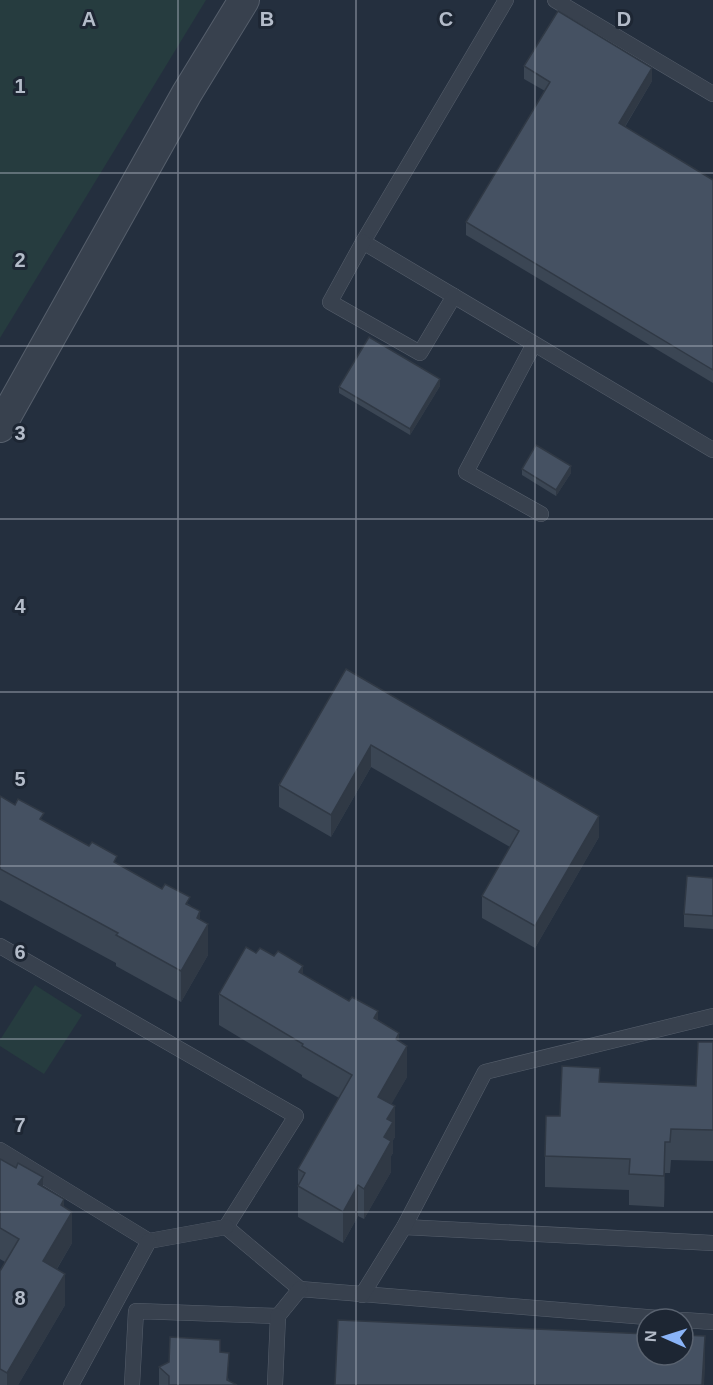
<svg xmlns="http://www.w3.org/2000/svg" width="713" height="1385" font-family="Arial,sans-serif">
<rect width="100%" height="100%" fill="#242f3e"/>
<!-- green -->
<g fill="#263c3f">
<polygon points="0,0 206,0 0,338"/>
<polygon points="35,985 82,1015 44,1074 0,1046 0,1040"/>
</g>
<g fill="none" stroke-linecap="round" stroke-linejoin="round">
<!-- service casing -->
<g stroke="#565f6c" stroke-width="16">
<g id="service">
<polyline points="506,0 363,242 713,450"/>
<polyline points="555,0 713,94"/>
<polyline points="363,242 330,302 420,353 454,296"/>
<polyline points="534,344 466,472 541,514"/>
<polyline points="0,946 296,1116 226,1227 300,1289 671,1319"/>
<polyline points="0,1150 149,1241 226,1227"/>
<polyline points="404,1227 713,1243"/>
<polyline points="362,1295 404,1227 485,1072 713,1016"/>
<polyline points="683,1320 713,1322"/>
<polyline points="71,1385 149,1241"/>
<polyline points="132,1385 136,1311 278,1316 300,1289"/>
<polyline points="275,1385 278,1316"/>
</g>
</g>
<!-- minor casing -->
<g stroke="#565f6c" stroke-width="32">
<polyline id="minor" points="0,427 187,93 244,0"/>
</g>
<!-- service -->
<use href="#service" stroke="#38414e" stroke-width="15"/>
<!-- minor -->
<use href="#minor" stroke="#38414e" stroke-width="30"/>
</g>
<!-- wall -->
<g fill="#3b4654">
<polygon points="524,66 652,81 625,127 713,180 713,383 466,235 466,222 545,91 524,79"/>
<polygon points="440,386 410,435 339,393 339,387"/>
<polygon points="522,469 571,473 556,496 522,475"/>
<polygon points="346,669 599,837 535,948 482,918 482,896 510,847 371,767 331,837 279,807 279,785"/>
<polygon points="0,796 190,905 200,920 208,955 181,1002 116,966 116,963 0,900"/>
<polygon points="713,878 713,929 684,927 684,914"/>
<polygon points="256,953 303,975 378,1021 399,1042 407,1077 391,1104 395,1137 393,1140 393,1153 391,1156 391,1172 364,1219 358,1216 343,1243 298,1217 298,1169 339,1098 302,1077 302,1075 219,1025 219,994"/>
<polygon points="713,1042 713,1161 671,1160 670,1173 665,1173 664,1207 629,1205 629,1190 545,1187 545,1156 560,1116 600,1082 696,1086"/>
<polygon points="0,1159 43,1187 64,1207 72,1243 57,1269 65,1305 18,1385 0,1385 0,1271 5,1262 0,1259"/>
<polygon points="220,1352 229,1381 237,1385 159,1385 159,1367"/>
</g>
<!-- shaded-wall -->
<g fill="#303945">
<polygon points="652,68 652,81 619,136 619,123"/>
<polygon points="440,379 440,386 410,435 410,429"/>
<polygon points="571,466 571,473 556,496 556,490"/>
<polygon points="371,745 371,767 331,837 331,815"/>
<polygon points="599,816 599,837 535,948 535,926"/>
<polygon points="200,911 200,938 208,924 208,955 181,1002 181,971 197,918"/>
<polygon points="303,966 303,997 299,972"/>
<polygon points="378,1011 378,1042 374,1018"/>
<polygon points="399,1033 399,1059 407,1046 407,1077 378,1128 378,1097 396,1039"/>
<polygon points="395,1106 395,1137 393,1140 393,1153 391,1156 391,1172 364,1219 364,1189 384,1137 387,1119"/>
<polygon points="665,1142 665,1173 664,1207 664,1176"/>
<polygon points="43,1177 43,1208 38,1184"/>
<polygon points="358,1185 358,1216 343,1243 343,1212"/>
<polygon points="64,1199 64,1226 72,1212 72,1243 43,1292 43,1261 61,1205"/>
<polygon points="65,1274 65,1305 18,1385 7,1385 7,1373"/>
<polygon points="705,1336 705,1369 704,1385 702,1385"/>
</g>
<!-- building -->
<g fill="#455162" stroke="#303945" stroke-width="1.5">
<polygon points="558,11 652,68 619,123 713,180 713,370 466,222 550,82 524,66"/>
<polygon points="369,337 440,379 410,429 339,387"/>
<polygon points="536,445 571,466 556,490 522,469"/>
<polygon points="346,669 599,816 535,926 482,896 519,831 371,745 331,815 279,785"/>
<polygon points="0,796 15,805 18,799 44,813 40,819 89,846 92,842 117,856 114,862 162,889 165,884 190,897 186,904 200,911 197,918 208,924 181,971 116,935 118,933 0,869"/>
<polygon points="687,876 713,878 713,916 684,914"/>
<polygon points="246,947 256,953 260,948 274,956 278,951 303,966 299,972 349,1001 352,997 378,1011 374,1018 399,1033 396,1039 407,1046 378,1097 395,1106 387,1119 393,1122 384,1137 391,1141 364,1189 358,1185 343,1212 298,1186 305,1173 298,1169 352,1075 302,1046 303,1044 219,994"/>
<polygon points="698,1042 713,1042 713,1130 671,1129 670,1142 665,1142 664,1176 629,1174 630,1159 545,1156 546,1116 560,1116 562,1066 600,1068 599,1082 696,1086"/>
<polygon points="0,1159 16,1168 18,1163 43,1177 38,1184 64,1199 61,1205 72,1212 43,1261 65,1274 7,1373 0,1369 0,1271 19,1239 0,1228"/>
<polygon points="338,1320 647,1334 647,1355 683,1355 683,1335 705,1336 702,1385 335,1385"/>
<polygon points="170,1337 220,1340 220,1352 229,1353 227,1380 237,1385 169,1385 169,1376 159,1367 169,1362"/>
</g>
<!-- grid -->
<path fill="none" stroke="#b4bcc9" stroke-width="1.5" stroke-opacity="0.55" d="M178 0V1385M356 0V1385M535 0V1385M0 173H713M0 346H713M0 519H713M0 692H713M0 866H713M0 1039H713M0 1212H713"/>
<g font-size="20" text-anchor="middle" font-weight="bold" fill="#b4bcc9" stroke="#1d2633" stroke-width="6" stroke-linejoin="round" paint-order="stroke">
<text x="89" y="26">A</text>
<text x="267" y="26">B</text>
<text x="446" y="26">C</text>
<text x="624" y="26">D</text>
<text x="20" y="93">1</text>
<text x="20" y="267">2</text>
<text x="20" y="440">3</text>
<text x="20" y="613">4</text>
<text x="20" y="786">5</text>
<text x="20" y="959">6</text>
<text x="20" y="1132">7</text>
<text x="20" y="1305">8</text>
</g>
<!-- north arrow -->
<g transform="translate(665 1337) rotate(273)"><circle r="28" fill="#1d2633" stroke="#59626f" stroke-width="1.5"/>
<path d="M0-4.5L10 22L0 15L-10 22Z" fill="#8ab4f8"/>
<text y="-9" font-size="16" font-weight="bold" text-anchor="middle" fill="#b4bcc9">N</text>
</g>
</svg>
